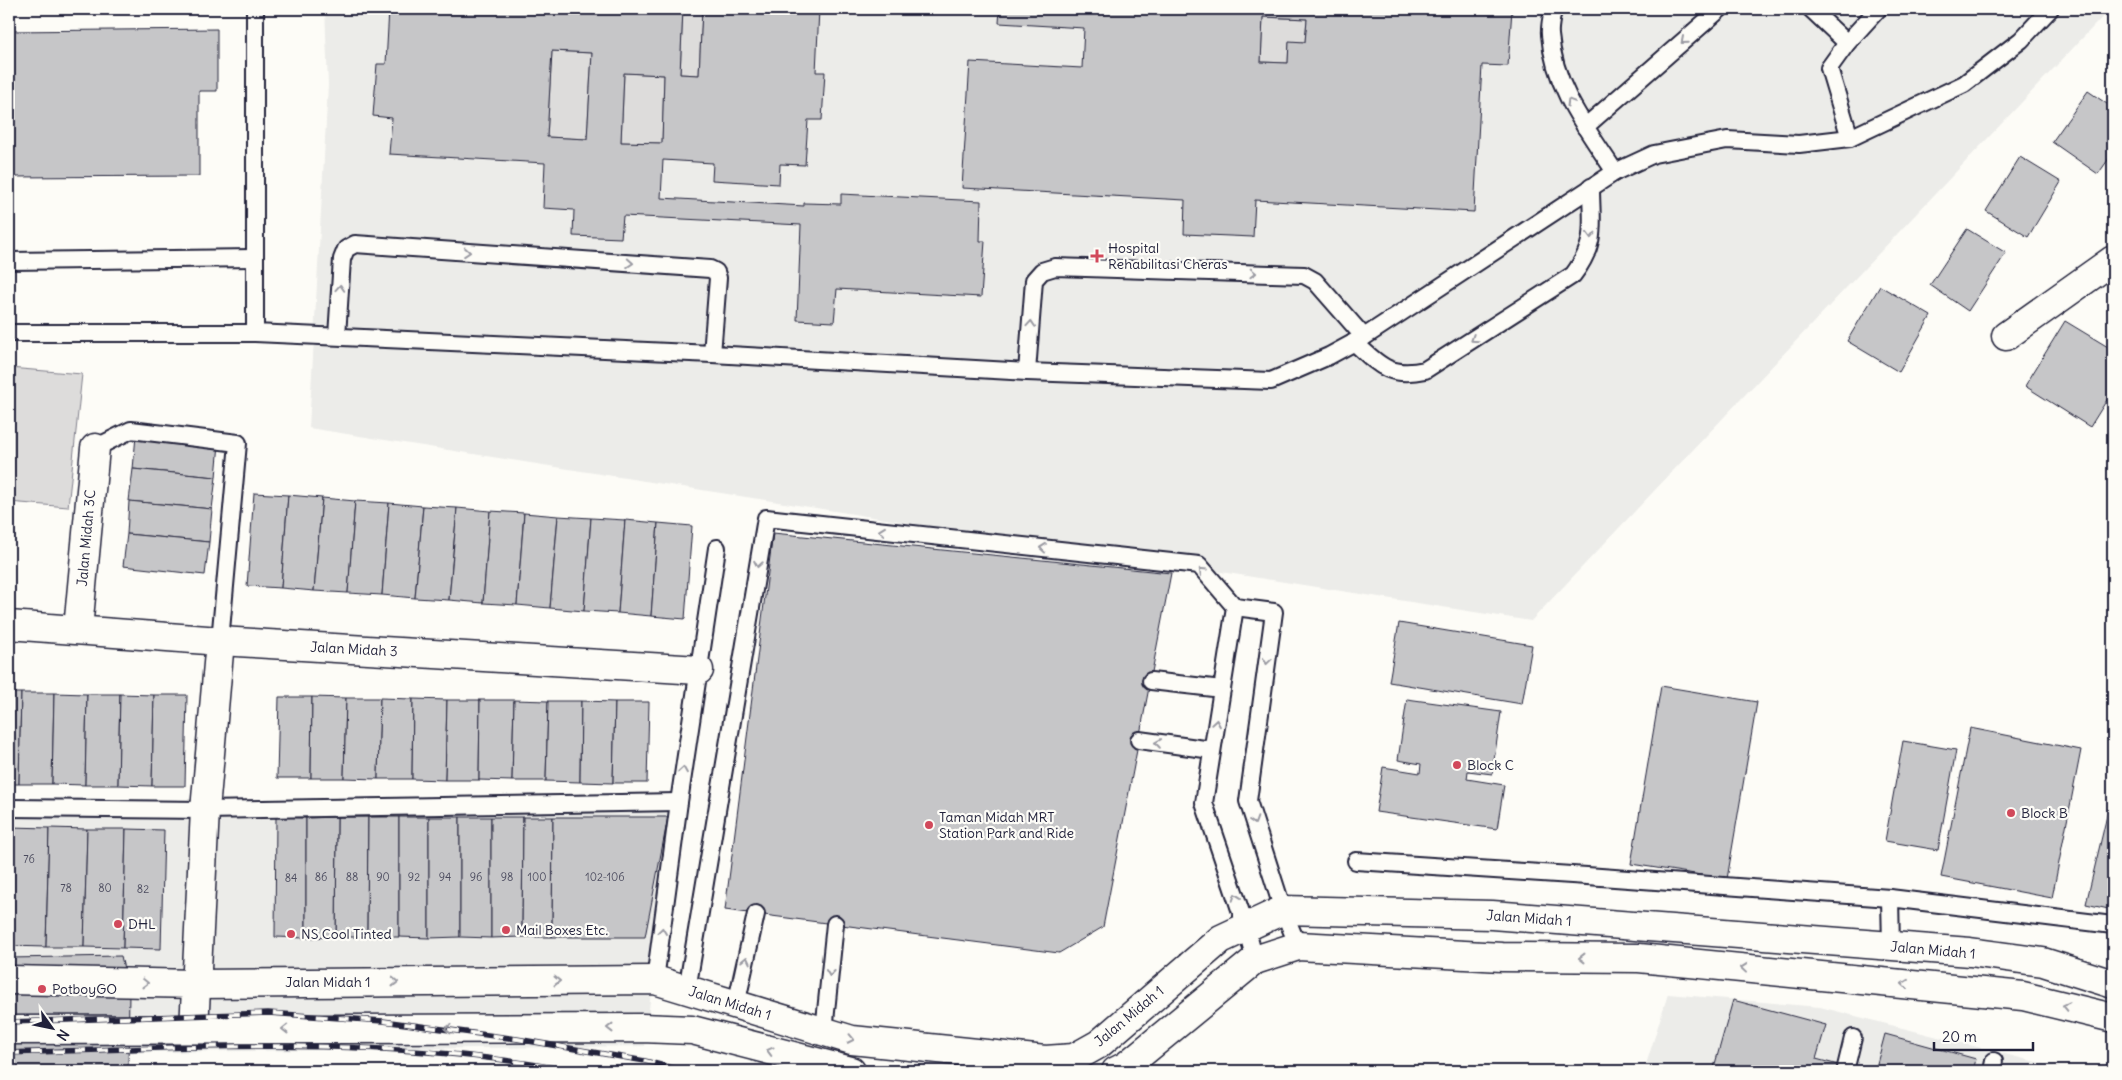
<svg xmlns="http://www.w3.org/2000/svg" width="2122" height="1080" font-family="Delius,sans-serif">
<rect width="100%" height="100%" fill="#fdfcf7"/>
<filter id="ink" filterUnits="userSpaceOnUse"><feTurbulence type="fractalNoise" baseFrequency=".02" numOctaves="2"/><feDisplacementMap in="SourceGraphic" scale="10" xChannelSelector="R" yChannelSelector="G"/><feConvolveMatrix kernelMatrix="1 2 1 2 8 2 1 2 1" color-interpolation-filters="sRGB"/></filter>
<g filter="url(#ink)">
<!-- built -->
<g fill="#ecece9">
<polygon points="325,9 2110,9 1531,621 309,428 328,85"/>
<polygon points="671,811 645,1046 9,1054 9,815"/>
<polygon points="1668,994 1820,1007 2060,1068 2060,1071 1644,1071"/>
</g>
<!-- green -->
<g fill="#dddcdb" stroke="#807f8b">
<polygon points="683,9 702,9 699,75 680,74"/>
<polygon points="1263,17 1307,19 1305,42 1289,42 1288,63 1261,62"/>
<polygon points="552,51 592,53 587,139 547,137"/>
<polygon points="624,73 664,75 662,143 621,142"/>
<polygon points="9,368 82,374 68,507 9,502"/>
</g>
<!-- building -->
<g fill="#c6c6c8" stroke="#22223b" fill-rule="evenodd">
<path d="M389 9H683L680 74 699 75 702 9H819L816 72H825L822 120H808L805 165 780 164 779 184 712 180 713 163 663 160 661 198 804 206V203L841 204V194L981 201 980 241H985L981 297 837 289 834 322 797 320 801 225 623 216 621 238 573 236 574 210 543 208 545 163 389 154 392 118 373 116 377 64H386ZM552 51 592 53 587 139 547 137ZM624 73 664 75 662 143 621 142Z"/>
<path d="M1000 9H1512L1508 66 1482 65 1474 212 1255 200 1253 237 1184 234 1185 200 962 188 970 62 1082 68 1084 28 999 23ZM1263 17 1307 19 1305 42 1289 41 1288 63 1261 62Z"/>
<polygon points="217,29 217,91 199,91 199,176 9,177 9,31"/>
<polygon points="2088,91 2113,108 2113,153 2098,174 2052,142"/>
<polygon points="2020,157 2061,182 2028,237 1986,211"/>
<polygon points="1967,229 2006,253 1968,311 1930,285"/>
<polygon points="1880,286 1931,316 1899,372 1847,341"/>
<polygon points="2065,321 2113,350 2113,390 2090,427 2025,386"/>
<polygon points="136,436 219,444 216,477 133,469"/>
<polygon points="133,469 216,477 212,509 129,501"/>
<polygon points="254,493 288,495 281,588 247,586"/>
<polygon points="288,495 322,498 314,591 281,588"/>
<polygon points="322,498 355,501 348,593 314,591"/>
<polygon points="129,501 212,509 209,542 127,534"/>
<polygon points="355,501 389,503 382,595 348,593"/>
<polygon points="389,503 423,506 415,598 382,595"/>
<polygon points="423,506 457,508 449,600 415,598"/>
<polygon points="457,508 490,511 483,603 449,600"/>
<polygon points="490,511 524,513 517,605 483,603"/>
<polygon points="524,513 558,516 550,608 517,605"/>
<polygon points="558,516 591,518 584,611 550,608"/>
<polygon points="591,518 625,520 618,613 584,611"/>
<polygon points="625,520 658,523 651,616 618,613"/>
<polygon points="658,523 692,526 685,619 651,616"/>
<polygon points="773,533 1171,573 1103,927 1059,953 725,910"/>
<polygon points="127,534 209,542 205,575 123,566"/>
<polygon points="1399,623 1532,645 1522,704 1389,682"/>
<polygon points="1661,686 1757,702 1727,879 1631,864"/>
<polygon points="9,693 21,693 19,784 9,784"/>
<polygon points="21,693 54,693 52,784 19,784"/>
<polygon points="54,693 87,694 85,785 52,784"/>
<polygon points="87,694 120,694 118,785 85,785"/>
<polygon points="120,694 154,695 152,786 118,785"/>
<polygon points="154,695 187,695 185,786 152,786"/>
<polygon points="279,697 312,697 311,778 277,778"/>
<polygon points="312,697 346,698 344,778 311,778"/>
<polygon points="346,698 380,698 378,779 344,778"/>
<polygon points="380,698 413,699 412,779 378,779"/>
<polygon points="413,699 447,700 445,780 412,779"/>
<polygon points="1407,699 1501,712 1492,774 1468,771 1467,779 1504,785 1497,829 1376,812 1383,767 1420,773 1421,764 1398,760"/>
<polygon points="447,700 480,700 479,780 445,780"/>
<polygon points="480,700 514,700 512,781 479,780"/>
<polygon points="514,700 548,701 546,781 512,781"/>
<polygon points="548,701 581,701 580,782 546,781"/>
<polygon points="581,701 615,702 613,783 580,782"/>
<polygon points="615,702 649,702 647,783 613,783"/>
<polygon points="1970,728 2081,750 2052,898 1941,877"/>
<polygon points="1903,741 1956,750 1938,850 1885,841"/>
<polygon points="2113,790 2113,910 2086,904"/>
<polygon points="276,817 306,818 306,938 275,937"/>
<polygon points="337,817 368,817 367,937 336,937"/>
<polygon points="337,817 336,937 306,938 306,818"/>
<polygon points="368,817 399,817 399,937 367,937"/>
<polygon points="399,817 429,817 429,938 399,937"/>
<polygon points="429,817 460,817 460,937 429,938"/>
<polygon points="460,817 491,817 491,938 460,937"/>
<polygon points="491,817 523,817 522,937 491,938"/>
<polygon points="523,817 553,817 552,937 522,937"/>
<polygon points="553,817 668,817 645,937 552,937"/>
<polygon points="10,827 49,828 46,947 9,946"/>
<polygon points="49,828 87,829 84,947 46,947"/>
<polygon points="87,829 126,829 123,948 84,947"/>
<polygon points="126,829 164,830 161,949 123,948"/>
<polygon points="121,956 129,991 128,1071 9,1071 9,958"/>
<polygon points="1733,1000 1826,1025 1816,1059 1861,1071 1713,1071"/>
<polygon points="1885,1034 1976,1059 1973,1071 1875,1071"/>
</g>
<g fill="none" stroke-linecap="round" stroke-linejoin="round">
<!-- lane casing -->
<g stroke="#22223b" stroke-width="20">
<g id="lane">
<polyline points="255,9 255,333 712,354 1027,372 1271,381 1329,356 1364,337 1615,172 1654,154 1727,140 1799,144 1850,138 1964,84 2021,40 2050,9"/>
<path d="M1553 9C1552 17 1549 27 1550 35 1554 88 1587 129 1615 172"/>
<polyline points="1811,9 1847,43"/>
<polyline points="1585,127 1720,9"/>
<polyline points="1850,138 1829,68 1847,43 1878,9"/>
<polyline points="9,261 255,258"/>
<polyline points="9,333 255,333"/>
<polyline points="337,336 342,259 346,249 355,244 710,269 716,272 718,278 712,354"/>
<path d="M1354 342C1379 365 1389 378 1425 370L1573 275C1598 242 1591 225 1591 187"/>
<polyline points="1027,372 1034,280 1042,271 1055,267 1304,275 1315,281 1364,337"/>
<polyline points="95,448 131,430 238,443 220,641"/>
<polyline points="1151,681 1222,689"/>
<polyline points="1139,740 1212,750"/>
<polyline points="9,808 205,810 679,802"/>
<polyline points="1356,861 1587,876 1890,898"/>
<polyline points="1891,946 1890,898 2113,925"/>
<polyline points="1255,960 1246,927 1204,803 1235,607 1274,612 1248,801 1283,910 1298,946"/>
<polyline points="655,980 679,802 717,548"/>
<polyline points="687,990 766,518 1199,565 1235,607"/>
<polyline points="736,1005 756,914"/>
<polyline points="824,1031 835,924"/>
<polyline points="1846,1067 1853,1038"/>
<polyline points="1992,1071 1994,1061"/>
</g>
</g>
<!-- street casing -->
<g stroke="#22223b" stroke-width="31">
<g id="street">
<polyline points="2006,336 2113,260"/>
<polyline points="9,625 220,641 699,670"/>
<polyline points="78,629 95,448"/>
<polyline points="9,980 196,984 655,980 852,1040 1045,1060 1074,1058 1099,1044 1221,939 1283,910 1492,915 1970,952 2043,962 2113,984"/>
<polyline points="194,1029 205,810 220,641"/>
<polyline points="9,1030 642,1028 692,1030 851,1071"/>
<polyline points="1116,1071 1126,1066 1255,960 1298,946 1502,957 1639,958 2023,996 2113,1018"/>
</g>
</g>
<!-- lane -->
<use href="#lane" stroke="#fdfcf7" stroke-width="16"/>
<!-- street -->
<use href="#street" stroke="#fdfcf7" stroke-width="28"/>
<!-- rail casing -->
<g stroke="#22223b" stroke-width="5.5">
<g id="rail">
<polyline points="9,1022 268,1013 383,1021 517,1039 645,1061 684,1071"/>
<path d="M9 1053C197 1047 385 1035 571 1071"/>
</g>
</g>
<!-- rail -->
<use href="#rail" stroke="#fdfcf7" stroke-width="4" stroke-dasharray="11" stroke-linecap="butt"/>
</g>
<!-- one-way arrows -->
<defs><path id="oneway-chevron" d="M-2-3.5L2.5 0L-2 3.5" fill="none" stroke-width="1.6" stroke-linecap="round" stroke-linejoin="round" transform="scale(1.25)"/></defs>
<g stroke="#9a9aa2">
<use href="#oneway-chevron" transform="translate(1684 41) rotate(139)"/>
<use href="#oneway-chevron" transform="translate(1570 102) rotate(-121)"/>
<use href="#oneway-chevron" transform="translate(1591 235) rotate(92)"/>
<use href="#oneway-chevron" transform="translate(467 252) rotate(4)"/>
<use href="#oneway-chevron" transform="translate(630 263) rotate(4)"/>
<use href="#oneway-chevron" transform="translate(1253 273) rotate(2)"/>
<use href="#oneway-chevron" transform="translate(340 288) rotate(-86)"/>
<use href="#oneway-chevron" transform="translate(1031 324) rotate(-86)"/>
<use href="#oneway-chevron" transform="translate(1474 339) rotate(147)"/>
<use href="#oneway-chevron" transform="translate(882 531) rotate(-174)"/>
<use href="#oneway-chevron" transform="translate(1043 548) rotate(-174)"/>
<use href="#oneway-chevron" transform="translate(758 564) rotate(100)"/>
<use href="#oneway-chevron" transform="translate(1202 571) rotate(-137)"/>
<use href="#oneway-chevron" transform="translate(1267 661) rotate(98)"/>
<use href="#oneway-chevron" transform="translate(1216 723) rotate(-81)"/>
<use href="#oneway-chevron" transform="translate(1158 743) rotate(-172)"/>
<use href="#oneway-chevron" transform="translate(683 770) rotate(-81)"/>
<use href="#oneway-chevron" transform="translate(1254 821) rotate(72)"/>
<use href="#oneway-chevron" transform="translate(1236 897) rotate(-109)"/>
<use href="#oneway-chevron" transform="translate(662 931) rotate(-83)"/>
<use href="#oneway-chevron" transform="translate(1582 958) rotate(-180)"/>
<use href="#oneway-chevron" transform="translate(746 960) rotate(-78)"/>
<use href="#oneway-chevron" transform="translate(1744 968) rotate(-174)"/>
<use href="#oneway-chevron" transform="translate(830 973) rotate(96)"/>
<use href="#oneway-chevron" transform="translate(557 981)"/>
<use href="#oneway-chevron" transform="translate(395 982)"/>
<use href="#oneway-chevron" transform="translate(145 983) rotate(1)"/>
<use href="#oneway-chevron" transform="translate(1905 984) rotate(-174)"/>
<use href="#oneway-chevron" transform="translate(2066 1006) rotate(-167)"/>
<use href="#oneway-chevron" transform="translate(610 1028) rotate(180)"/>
<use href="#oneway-chevron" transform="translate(285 1029) rotate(180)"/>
<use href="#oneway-chevron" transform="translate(448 1029) rotate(180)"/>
<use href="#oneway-chevron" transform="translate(851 1039) rotate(12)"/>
<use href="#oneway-chevron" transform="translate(770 1051) rotate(-165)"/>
</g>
</g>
<!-- markers -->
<g fill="#d1495b" stroke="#fdfcf7" stroke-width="2">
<path d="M1094.5 248.5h5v5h5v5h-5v5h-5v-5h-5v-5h5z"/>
<circle cx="1457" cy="765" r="5"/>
<circle cx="2011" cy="813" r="5"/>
<circle cx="929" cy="825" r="5"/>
<circle cx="118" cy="924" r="5"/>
<circle cx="506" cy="930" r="5"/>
<circle cx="291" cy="934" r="5"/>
<circle cx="42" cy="989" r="5"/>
</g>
<g text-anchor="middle" stroke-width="4.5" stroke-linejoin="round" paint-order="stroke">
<!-- number labels -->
<g font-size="11" fill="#4b4b5e">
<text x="29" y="863">76</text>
<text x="321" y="881">86</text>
<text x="352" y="881">88</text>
<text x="383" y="881">90</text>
<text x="414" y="881">92</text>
<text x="445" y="881">94</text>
<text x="476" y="881">96</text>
<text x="507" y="881">98</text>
<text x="537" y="881">100</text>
<text x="605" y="881">102-106</text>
<text x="291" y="882">84</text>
<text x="66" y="892">78</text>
<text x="105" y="892">80</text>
<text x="143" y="893">82</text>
</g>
<!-- poi labels -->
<g font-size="14" fill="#22223b" stroke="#fdfcf7" text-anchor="start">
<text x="1108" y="253">Hospital<tspan x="1108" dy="16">Rehabilitasi Cheras</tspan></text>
<text x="1467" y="770">Block C</text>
<text x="2021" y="818">Block B</text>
<text x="939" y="822">Taman Midah MRT<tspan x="939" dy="16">Station Park and Ride</tspan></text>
<text x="128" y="929">DHL</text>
<text x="516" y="935">Mail Boxes Etc.</text>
<text x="301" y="939">NS Cool Tinted</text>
<text x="52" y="994">PotboyGO</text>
</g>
<!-- street labels -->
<g font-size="14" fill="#22223b" stroke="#fdfcf7">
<text transform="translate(86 538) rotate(-85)" y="5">Jalan Midah 3C</text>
<text transform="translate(354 649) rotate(3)" y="5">Jalan Midah 3</text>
<text transform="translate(1529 918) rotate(4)" y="5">Jalan Midah 1</text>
<text transform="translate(1933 950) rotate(5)" y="5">Jalan Midah 1</text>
<text x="328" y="987">Jalan Midah 1</text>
<text transform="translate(730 1003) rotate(17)" y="5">Jalan Midah 1</text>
<text transform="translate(1129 1016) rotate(-40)" y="5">Jalan Midah 1</text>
</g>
</g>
<!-- margin -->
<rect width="2122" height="1080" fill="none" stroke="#fdfcf7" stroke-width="30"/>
<rect x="15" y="15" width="2092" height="1050" fill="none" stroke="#22223b" stroke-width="2" filter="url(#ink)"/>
<!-- north arrow -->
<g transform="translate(52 1028) rotate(123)" stroke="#fdfcf7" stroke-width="4" paint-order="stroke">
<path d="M0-4L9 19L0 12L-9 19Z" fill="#22223b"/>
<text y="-8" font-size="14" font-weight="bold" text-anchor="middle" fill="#22223b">N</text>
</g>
<!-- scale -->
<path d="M1934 1042v8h99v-8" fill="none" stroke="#22223b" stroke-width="2.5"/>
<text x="1942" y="1042" font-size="15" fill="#22223b" stroke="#fdfcf7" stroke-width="4" paint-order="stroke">20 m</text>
</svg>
